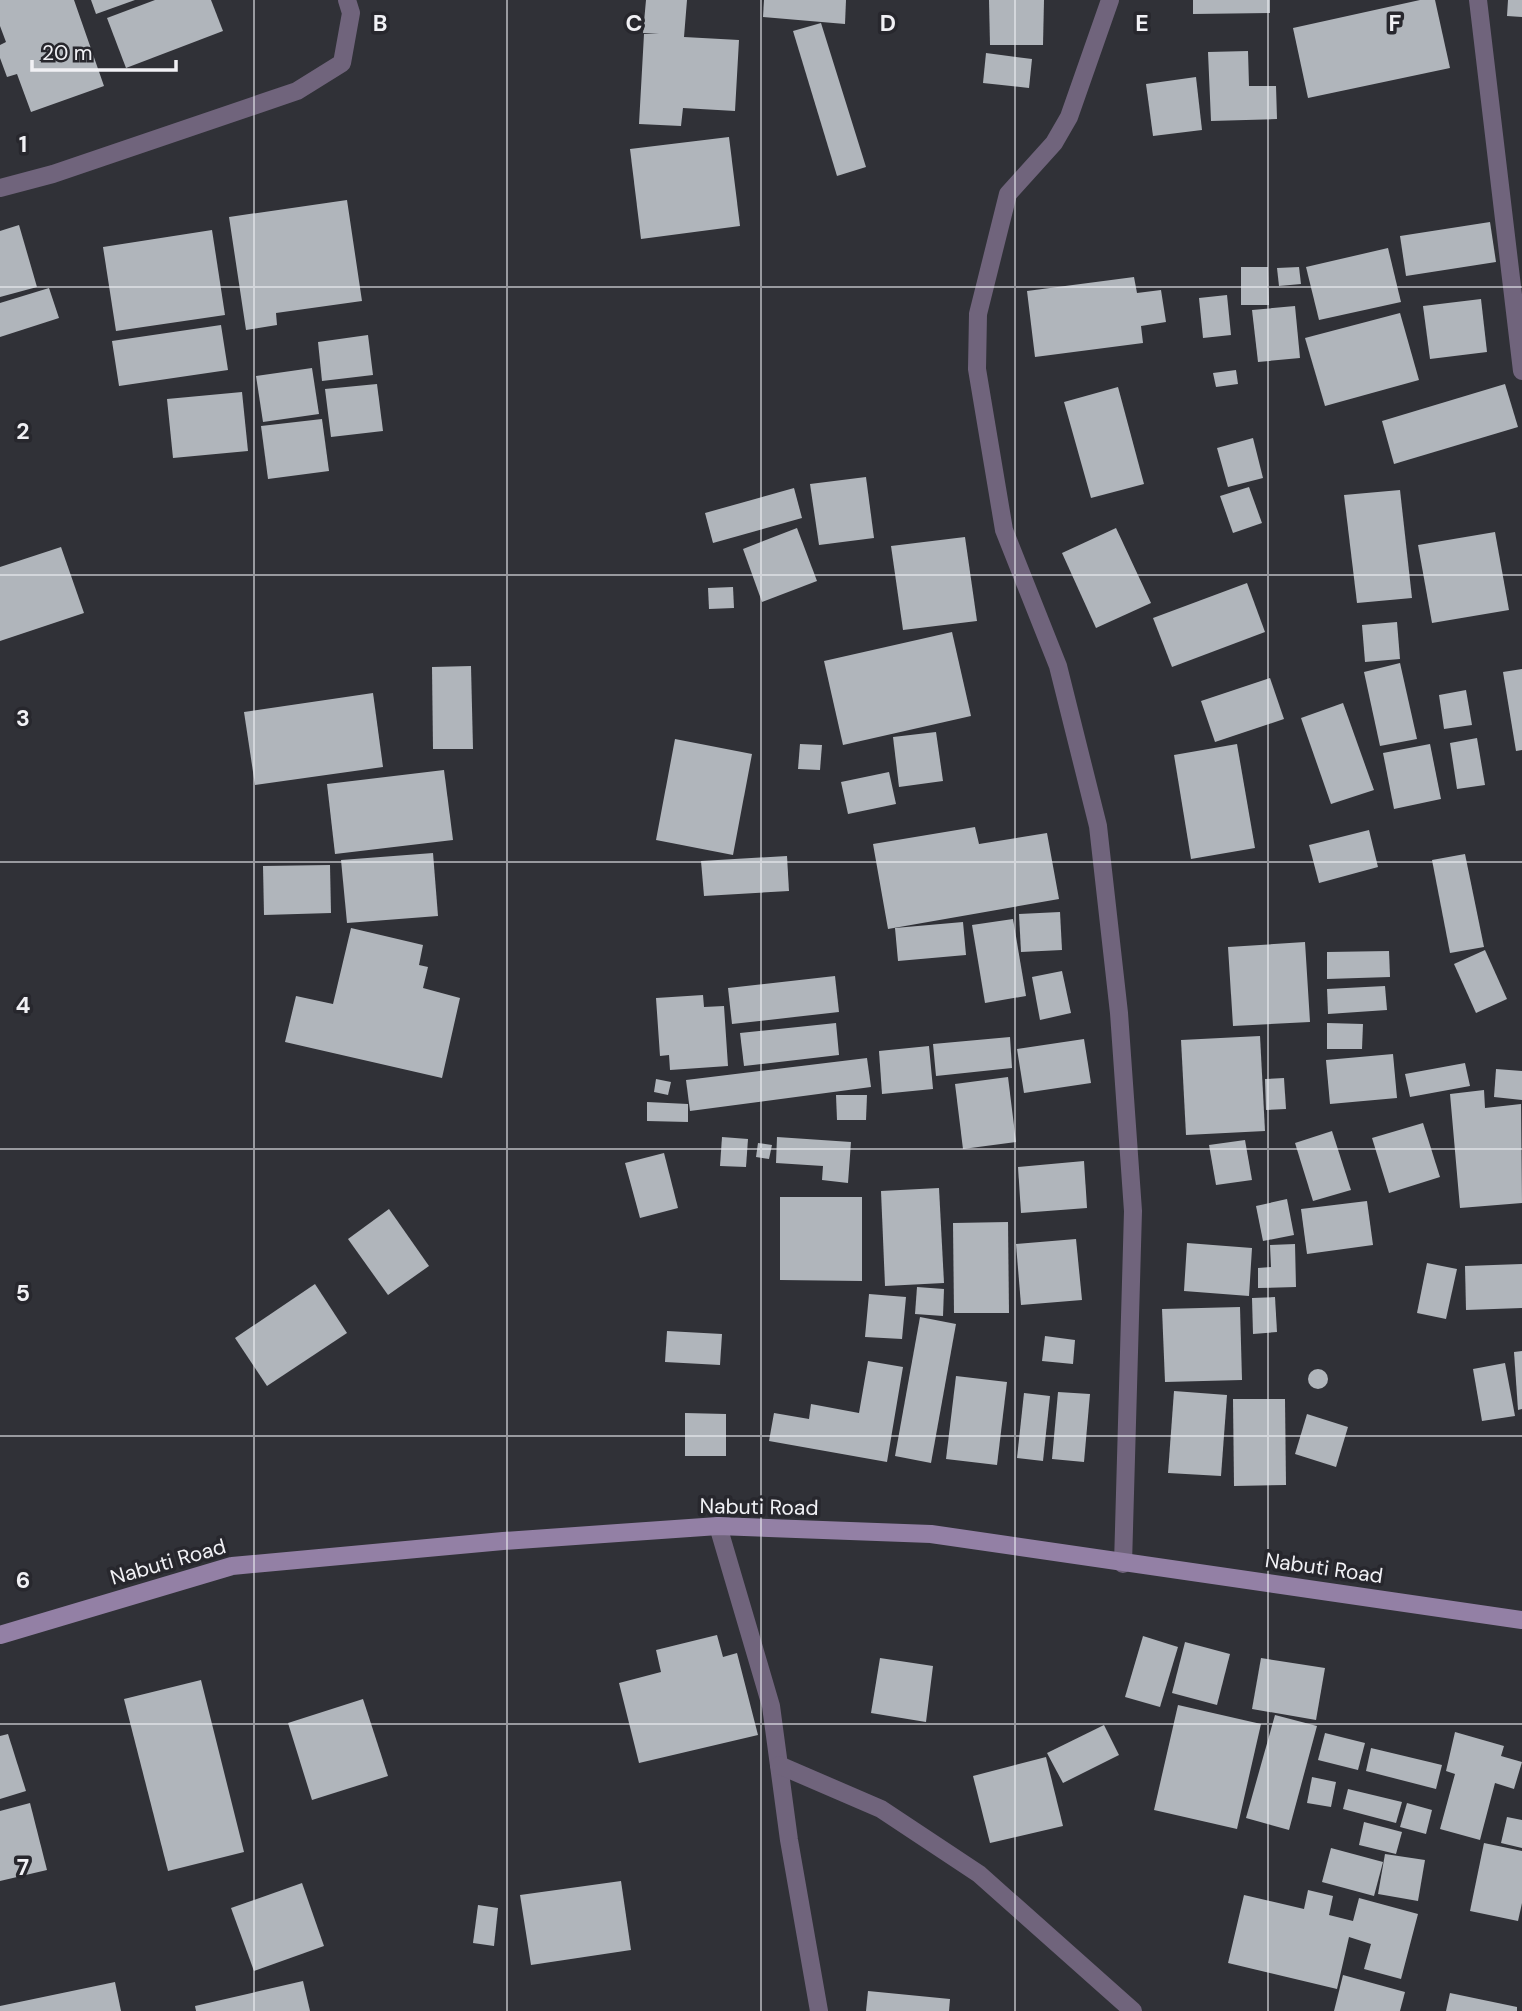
<svg xmlns="http://www.w3.org/2000/svg" width="1522" height="2011" font-family="'DM Sans',sans-serif">
<rect width="100%" height="100%" fill="#303137"/>
<!-- building -->
<g fill="#b0b5bb">
<polygon points="0,0 74,0 104,86 31,112 17,74 7,77 0,58 0,45 6,42 0,26"/>
<polygon points="91,0 135,0 96,14"/>
<polygon points="155,0 211,0 223,31 126,68 107,18"/>
<polygon points="646,0 687,0 684,37 739,40 735,111 683,108 681,126 639,124 644,34 659,34 643,33"/>
<polygon points="764,0 846,0 845,24 763,17"/>
<polygon points="989,0 1044,0 1043,45 990,45"/>
<polygon points="1193,0 1270,0 1270,13 1193,14"/>
<polygon points="1420,0 1435,0 1450,68 1308,98 1293,28"/>
<polygon points="1508,0 1522,0 1522,17 1507,16"/>
<polygon points="821,23 866,167 837,176 793,31"/>
<polygon points="1248,51 1249,86 1276,86 1277,119 1211,121 1208,52"/>
<polygon points="986,53 1032,59 1029,88 983,83"/>
<polygon points="1196,77 1202,130 1153,136 1146,84"/>
<polygon points="729,137 740,226 641,239 630,149"/>
<polygon points="347,200 362,301 276,313 277,325 246,330 229,217"/>
<polygon points="1490,222 1496,262 1406,276 1400,236"/>
<polygon points="19,225 37,287 0,297 0,231"/>
<polygon points="212,230 225,315 116,331 103,247"/>
<polygon points="1388,248 1401,302 1319,320 1306,267"/>
<polygon points="1241,267 1268,267 1269,305 1241,305"/>
<polygon points="1299,267 1301,284 1279,286 1277,268"/>
<polygon points="1134,277 1137,293 1161,290 1166,322 1141,326 1143,343 1035,357 1027,291"/>
<polygon points="49,288 59,318 0,337 0,303"/>
<polygon points="1227,295 1231,335 1203,338 1199,298"/>
<polygon points="1481,299 1487,352 1430,359 1423,306"/>
<polygon points="1295,306 1300,358 1258,362 1252,310"/>
<polygon points="1400,313 1419,380 1325,406 1305,338"/>
<polygon points="221,325 228,370 119,386 112,341"/>
<polygon points="368,335 373,375 322,381 318,342"/>
<polygon points="312,368 319,414 263,422 256,376"/>
<polygon points="1236,370 1238,384 1216,387 1213,373"/>
<polygon points="377,384 383,431 331,437 325,389"/>
<polygon points="1505,384 1518,427 1394,464 1382,421"/>
<polygon points="1118,387 1144,484 1091,498 1064,402"/>
<polygon points="242,392 248,451 173,458 167,399"/>
<polygon points="322,419 329,471 268,479 261,426"/>
<polygon points="1253,438 1263,478 1228,487 1217,448"/>
<polygon points="866,477 874,538 819,545 810,484"/>
<polygon points="1249,487 1262,523 1233,533 1220,496"/>
<polygon points="794,488 802,518 713,543 705,513"/>
<polygon points="1400,490 1412,598 1357,603 1344,495"/>
<polygon points="797,528 817,581 762,602 743,549"/>
<polygon points="1116,528 1151,603 1096,628 1062,553"/>
<polygon points="1495,532 1509,610 1432,623 1418,545"/>
<polygon points="965,537 977,621 903,630 891,546"/>
<polygon points="61,547 84,613 0,641 0,567"/>
<polygon points="1247,583 1265,632 1172,667 1153,618"/>
<polygon points="733,587 734,608 709,609 708,588"/>
<polygon points="1397,622 1400,659 1365,662 1362,625"/>
<polygon points="952,632 971,716 843,745 824,661"/>
<polygon points="1400,663 1417,739 1380,746 1364,672"/>
<polygon points="471,666 473,749 433,749 432,667"/>
<polygon points="1522,669 1522,750 1516,751 1503,672"/>
<polygon points="1270,678 1284,719 1215,742 1201,701"/>
<polygon points="1466,690 1472,725 1444,729 1439,695"/>
<polygon points="373,693 383,767 255,785 244,712"/>
<polygon points="1343,703 1374,790 1331,804 1301,718"/>
<polygon points="936,732 943,781 899,787 893,737"/>
<polygon points="1477,738 1485,785 1457,789 1450,743"/>
<polygon points="675,739 752,754 733,855 656,840"/>
<polygon points="800,744 822,745 820,770 798,769"/>
<polygon points="1237,744 1255,848 1191,859 1174,755"/>
<polygon points="1430,744 1441,799 1394,809 1383,753"/>
<polygon points="444,770 453,840 335,854 327,784"/>
<polygon points="889,772 896,804 848,814 841,782"/>
<polygon points="975,827 979,844 1047,833 1059,899 888,929 873,844"/>
<polygon points="1369,830 1378,867 1319,883 1309,845"/>
<polygon points="433,853 438,916 347,923 341,860"/>
<polygon points="1465,854 1484,947 1450,953 1432,860"/>
<polygon points="787,856 789,891 704,896 701,861"/>
<polygon points="330,865 331,913 264,915 263,866"/>
<polygon points="1060,912 1062,950 1021,952 1019,914"/>
<polygon points="1013,919 1026,996 985,1003 972,925"/>
<polygon points="963,922 966,955 898,961 895,928"/>
<polygon points="351,928 423,945 419,965 428,967 423,988 460,998 442,1078 285,1042 296,996 333,1004"/>
<polygon points="1305,942 1310,1022 1233,1026 1228,947"/>
<polygon points="1485,950 1507,999 1476,1013 1454,964"/>
<polygon points="1389,951 1390,977 1327,979 1327,952"/>
<polygon points="1062,971 1071,1013 1040,1020 1032,977"/>
<polygon points="835,976 839,1012 732,1024 728,988"/>
<polygon points="1385,986 1387,1010 1328,1014 1327,989"/>
<polygon points="703,995 704,1007 724,1006 728,1066 670,1070 669,1055 660,1056 656,998"/>
<polygon points="836,1023 839,1055 744,1066 740,1033"/>
<polygon points="1327,1023 1363,1024 1362,1049 1327,1049"/>
<polygon points="1260,1036 1265,1131 1186,1135 1181,1040"/>
<polygon points="1010,1037 1012,1068 936,1076 933,1044"/>
<polygon points="1084,1039 1091,1083 1024,1093 1017,1049"/>
<polygon points="929,1046 933,1089 882,1094 879,1051"/>
<polygon points="1393,1054 1397,1098 1330,1104 1326,1060"/>
<polygon points="867,1058 871,1087 690,1111 686,1080"/>
<polygon points="1465,1063 1470,1086 1410,1097 1405,1074"/>
<polygon points="1496,1069 1522,1071 1522,1100 1494,1097"/>
<polygon points="1008,1077 1016,1142 963,1149 955,1084"/>
<polygon points="1284,1078 1286,1109 1266,1110 1265,1079"/>
<polygon points="656,1079 671,1082 668,1095 654,1092"/>
<polygon points="1484,1090 1485,1108 1521,1104 1522,1203 1460,1208 1450,1094"/>
<polygon points="836,1095 867,1095 866,1120 837,1120"/>
<polygon points="647,1102 688,1104 688,1122 647,1121"/>
<polygon points="1423,1123 1440,1177 1389,1193 1372,1138"/>
<polygon points="1332,1131 1351,1190 1313,1201 1295,1143"/>
<polygon points="722,1137 748,1139 746,1167 720,1166"/>
<polygon points="777,1137 851,1142 848,1183 822,1180 823,1166 776,1163"/>
<polygon points="1245,1140 1252,1180 1216,1185 1209,1145"/>
<polygon points="758,1143 772,1145 769,1159 756,1157"/>
<polygon points="664,1153 678,1208 640,1218 625,1163"/>
<polygon points="1084,1161 1087,1208 1021,1213 1018,1167"/>
<polygon points="939,1188 944,1283 885,1286 881,1191"/>
<polygon points="780,1197 862,1197 862,1281 780,1280"/>
<polygon points="1287,1199 1294,1235 1263,1241 1256,1206"/>
<polygon points="1367,1201 1373,1245 1307,1254 1301,1209"/>
<polygon points="389,1209 429,1266 388,1295 348,1239"/>
<polygon points="1008,1222 1009,1313 954,1313 953,1223"/>
<polygon points="1076,1239 1082,1300 1021,1305 1016,1244"/>
<polygon points="1187,1243 1252,1248 1249,1296 1184,1291"/>
<polygon points="1295,1244 1296,1287 1258,1288 1258,1268 1271,1267 1270,1245"/>
<polygon points="1427,1263 1457,1269 1446,1319 1417,1313"/>
<polygon points="1522,1264 1522,1308 1466,1310 1465,1266"/>
<polygon points="315,1284 347,1333 267,1386 235,1338"/>
<polygon points="917,1287 944,1289 943,1316 915,1314"/>
<polygon points="869,1294 906,1297 902,1339 865,1337"/>
<polygon points="1275,1297 1277,1332 1253,1334 1252,1298"/>
<polygon points="1240,1307 1242,1380 1165,1382 1162,1309"/>
<polygon points="920,1317 956,1324 931,1463 895,1456"/>
<polygon points="667,1331 722,1334 720,1365 665,1362"/>
<polygon points="1045,1336 1075,1340 1073,1364 1042,1361"/>
<polygon points="1522,1351 1522,1409 1518,1410 1514,1352"/>
<polygon points="868,1361 903,1367 887,1462 769,1441 774,1413 809,1419 811,1404 859,1413"/>
<polygon points="1505,1363 1515,1416 1482,1421 1473,1369"/>
<circle cx="1318" cy="1379" r="10"/>
<polygon points="956,1376 1007,1382 997,1465 946,1459"/>
<polygon points="1174,1391 1227,1395 1221,1476 1168,1473"/>
<polygon points="1058,1392 1090,1394 1084,1462 1052,1459"/>
<polygon points="1024,1393 1050,1396 1043,1461 1017,1458"/>
<polygon points="1233,1399 1285,1399 1286,1485 1234,1486"/>
<polygon points="685,1413 726,1414 726,1456 685,1456"/>
<polygon points="1307,1414 1348,1427 1336,1467 1295,1454"/>
<polygon points="717,1635 723,1657 737,1653 758,1735 639,1763 619,1683 661,1672 656,1650"/>
<polygon points="1143,1636 1178,1647 1160,1707 1125,1697"/>
<polygon points="1185,1642 1230,1654 1217,1705 1172,1693"/>
<polygon points="880,1658 933,1666 926,1722 871,1713"/>
<polygon points="1261,1658 1325,1668 1316,1720 1252,1709"/>
<polygon points="201,1680 244,1852 168,1871 124,1699"/>
<polygon points="363,1699 388,1776 312,1800 288,1723"/>
<polygon points="1178,1705 1261,1724 1237,1829 1154,1810"/>
<polygon points="1275,1715 1317,1726 1289,1830 1246,1818"/>
<polygon points="1104,1725 1119,1755 1063,1783 1047,1753"/>
<polygon points="1455,1732 1504,1746 1501,1756 1522,1762 1514,1789 1495,1783 1480,1840 1440,1829 1455,1774 1446,1771"/>
<polygon points="1325,1733 1365,1743 1358,1770 1318,1760"/>
<polygon points="8,1734 26,1791 0,1799 0,1736"/>
<polygon points="1371,1748 1442,1765 1436,1789 1366,1771"/>
<polygon points="1046,1757 1063,1826 990,1843 973,1776"/>
<polygon points="1312,1777 1336,1782 1331,1807 1307,1803"/>
<polygon points="1348,1789 1402,1802 1396,1823 1343,1809"/>
<polygon points="30,1803 47,1870 0,1881 0,1811"/>
<polygon points="1407,1803 1432,1810 1426,1834 1400,1827"/>
<polygon points="1507,1817 1522,1820 1522,1848 1501,1843"/>
<polygon points="1364,1822 1402,1832 1396,1854 1359,1845"/>
<polygon points="1484,1843 1522,1851 1522,1903 1518,1921 1470,1911"/>
<polygon points="1331,1848 1383,1862 1374,1896 1322,1882"/>
<polygon points="1385,1854 1425,1860 1418,1901 1378,1894"/>
<polygon points="621,1881 631,1950 531,1965 520,1895"/>
<polygon points="302,1883 324,1946 254,1971 231,1908"/>
<polygon points="1308,1890 1333,1896 1329,1915 1353,1921 1359,1898 1418,1914 1401,1979 1364,1969 1371,1944 1349,1937 1337,1989 1228,1963 1244,1895 1304,1909"/>
<polygon points="478,1905 498,1908 494,1946 473,1943"/>
<polygon points="1343,1975 1405,1992 1400,2011 1334,2011"/>
<polygon points="303,1981 310,2011 196,2011 195,2006"/>
<polygon points="115,1982 121,2011 0,2011 0,2006"/>
<polygon points="868,1991 950,1999 949,2011 866,2011"/>
<polygon points="1450,1993 1517,2007 1517,2011 1446,2011"/>
</g>
<g fill="none" stroke-linecap="round" stroke-linejoin="round">
<!-- street -->
<g stroke="#70647c" stroke-width="18">
<polyline points="1110,0 1069,117 1054,143 1008,194 978,314 977,369 1004,530 1058,666 1098,826 1119,1013 1133,1211 1123,1564"/>
<polyline points="1478,0 1522,371"/>
<polyline points="0,188 53,174 297,91 342,63 351,13 347,0"/>
<polyline points="718,1526 771,1706 789,1840 819,2011"/>
<polyline points="779,1765 881,1809 979,1874 1133,2011"/>
</g>
<!-- secondary -->
<polyline stroke="#9380a5" stroke-width="18" points="0,1635 232,1566 503,1541 718,1526 931,1534 1522,1620"/>
</g>
<!-- grid -->
<path fill="none" stroke="#f1f1f5" stroke-width="2" stroke-opacity="0.55" d="M254 0V2011M507 0V2011M761 0V2011M1015 0V2011M1268 0V2011M0 287H1522M0 575H1522M0 862H1522M0 1149H1522M0 1436H1522M0 1724H1522"/>
<g text-anchor="middle" stroke-width="7" stroke-linejoin="round" paint-order="stroke">
<!-- street labels -->
<g font-size="21" fill="#f1f1f5" stroke="#27272d">
<text transform="translate(759 1507) rotate(1)" y="7">Nabuti Road</text>
<text transform="translate(168 1562) rotate(-16)" y="7">Nabuti Road</text>
<text transform="translate(1324 1568) rotate(8)" y="7">Nabuti Road</text>
</g>
</g>
<g font-size="23" text-anchor="middle" font-weight="bold" fill="#f1f1f5" stroke="#27272d" stroke-width="7" stroke-linejoin="round" paint-order="stroke">
<text x="380" y="31">B</text>
<text x="634" y="31">C</text>
<text x="888" y="31">D</text>
<text x="1142" y="31">E</text>
<text x="1395" y="31">F</text>
<text x="23" y="152">1</text>
<text x="23" y="439">2</text>
<text x="23" y="726">3</text>
<text x="23" y="1013">4</text>
<text x="23" y="1301">5</text>
<text x="23" y="1588">6</text>
<text x="23" y="1875">7</text>
</g>
<!-- scale -->
<path d="M32 60v10h144v-10" fill="none" stroke="#f1f1f5" stroke-width="3.5"/>
<text x="42" y="60" font-size="21" fill="#f1f1f5" stroke="#27272d" stroke-width="5" paint-order="stroke">20 m</text>
</svg>
